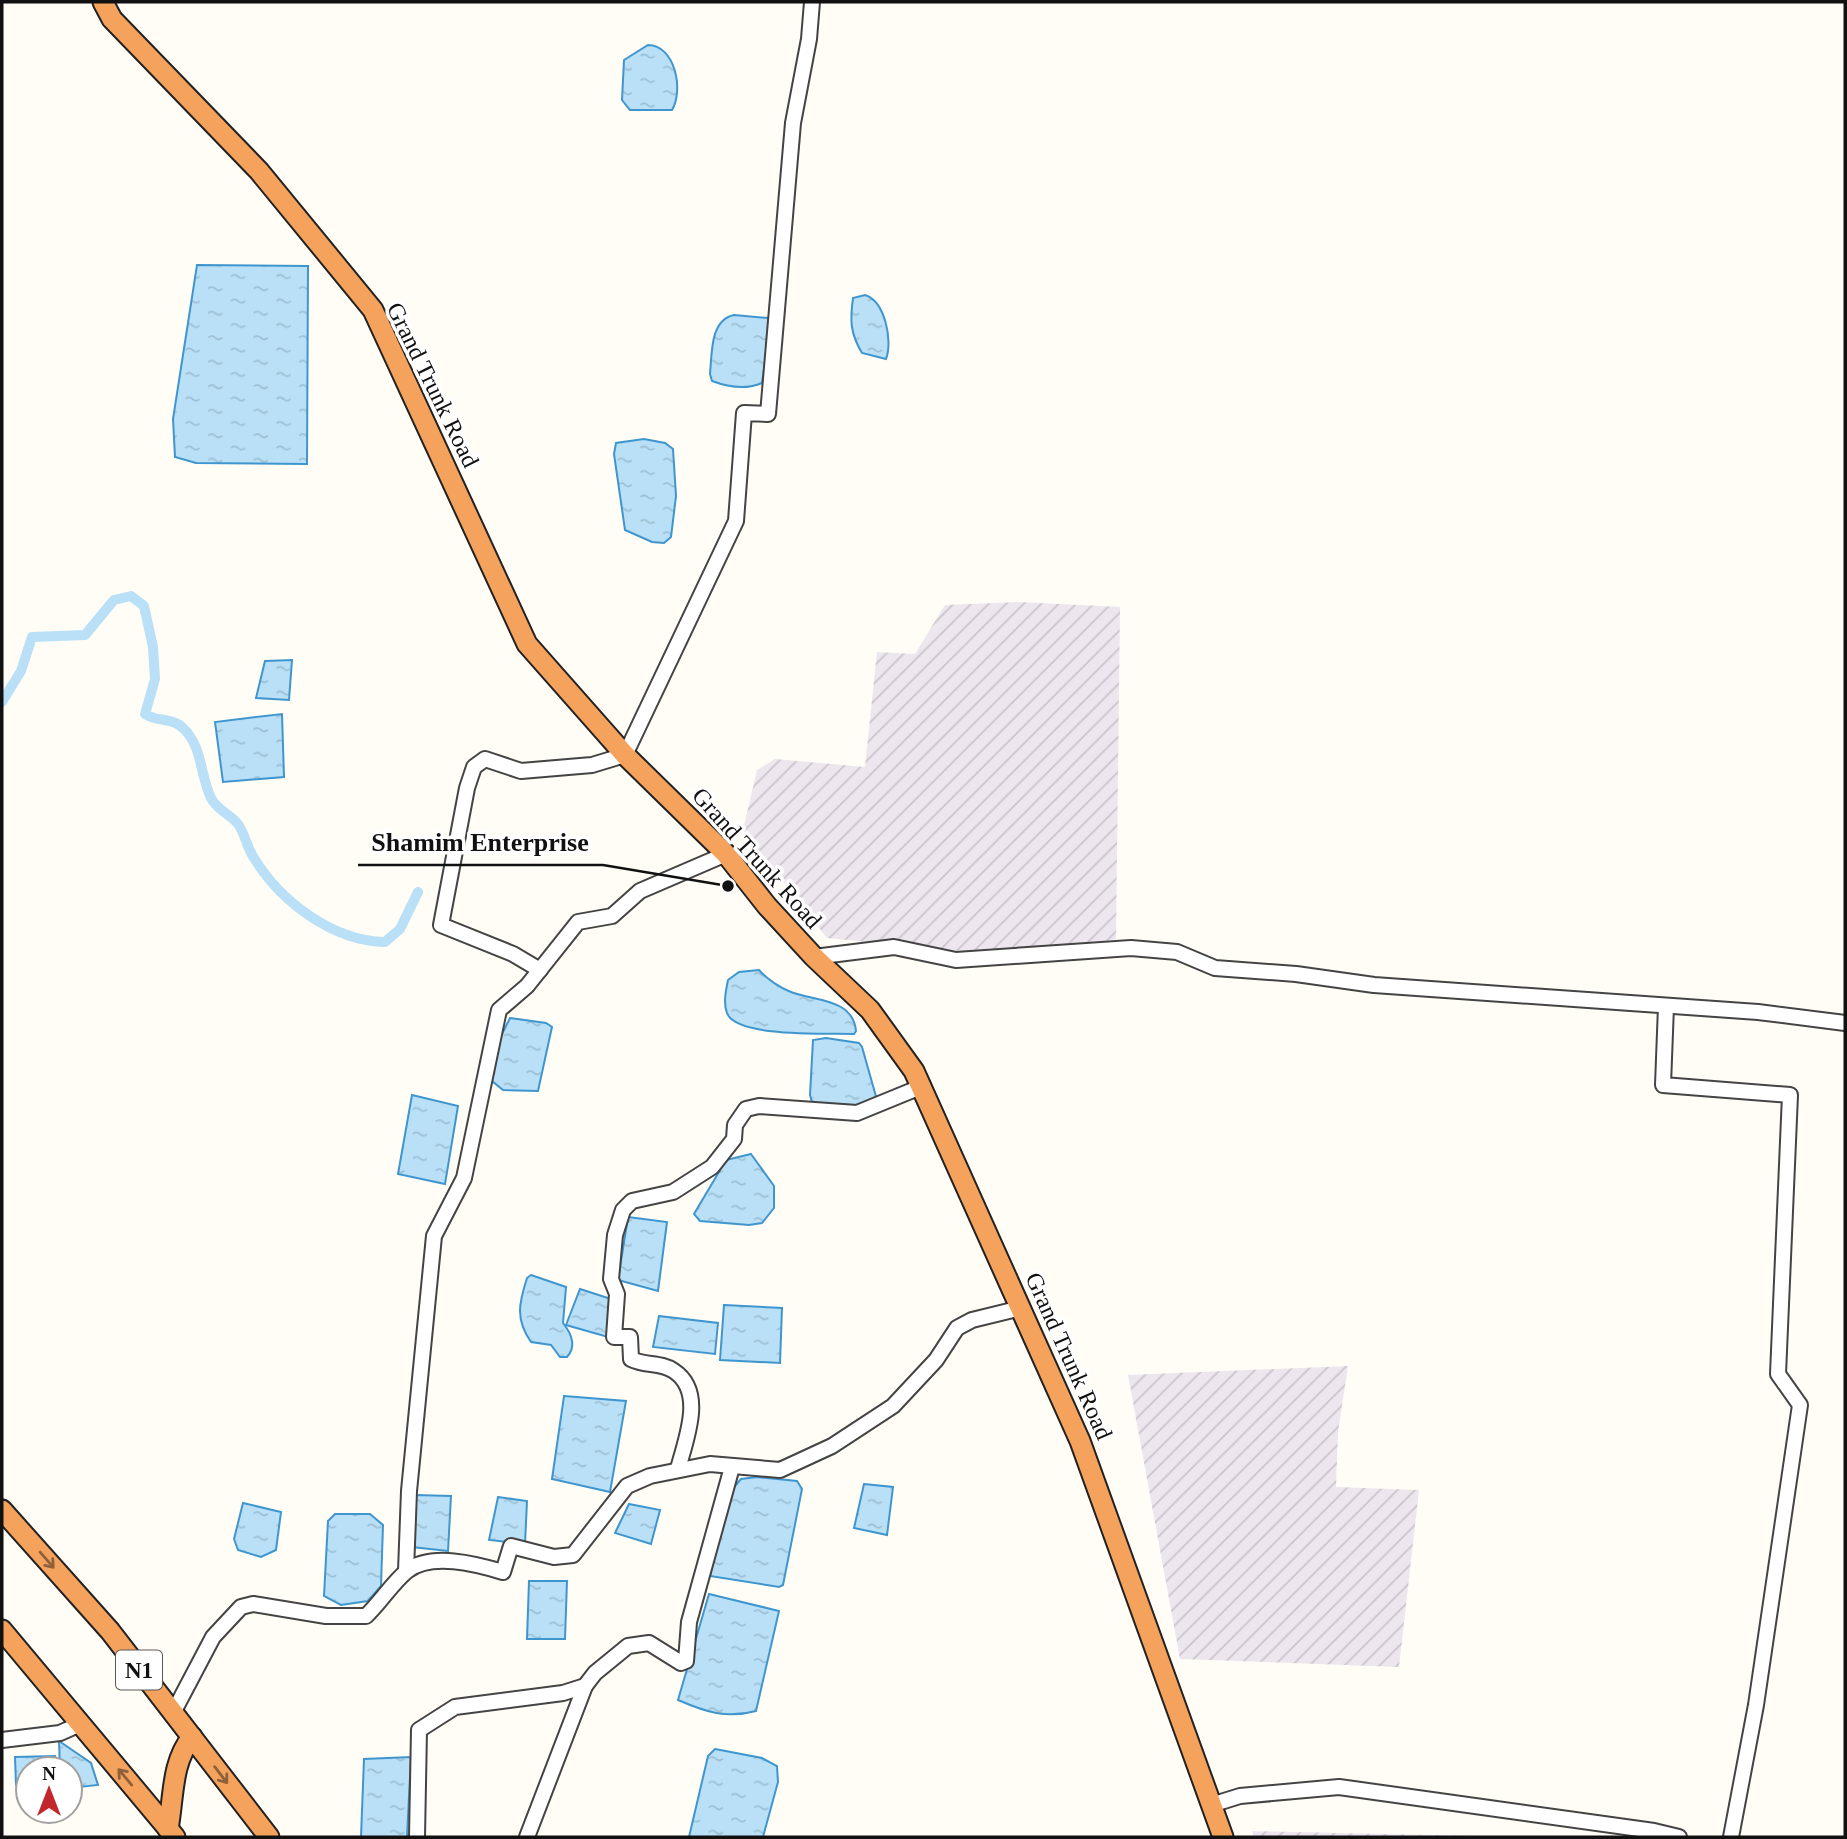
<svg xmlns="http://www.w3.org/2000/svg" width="1847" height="1839" font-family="Georgia,serif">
<defs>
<pattern id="industrial-furrows" width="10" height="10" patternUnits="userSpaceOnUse" patternTransform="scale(1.75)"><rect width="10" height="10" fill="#eee6ef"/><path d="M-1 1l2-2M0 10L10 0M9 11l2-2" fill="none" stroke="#cbc4cc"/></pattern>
<pattern id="water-ripples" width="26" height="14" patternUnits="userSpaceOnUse" patternTransform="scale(1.75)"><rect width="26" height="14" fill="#b9e0f7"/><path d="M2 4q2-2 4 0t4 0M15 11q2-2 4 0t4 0" fill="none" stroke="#9ebfd3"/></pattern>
</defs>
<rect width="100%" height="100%" fill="#fffdf5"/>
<!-- industrial -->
<g fill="url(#industrial-furrows)">
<polygon points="1019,602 1120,607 1116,939 1058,949 991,954 827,938 743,830 757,770 775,759 865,767 877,652 915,654 945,605"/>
<polygon points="1348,1366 1338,1432 1336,1487 1419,1490 1399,1667 1180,1659 1128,1375"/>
<polygon points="1252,1831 1526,1837 1254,1837"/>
</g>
<!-- water -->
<g fill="url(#water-ripples)" stroke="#3f96cf" stroke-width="2">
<path d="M648 45C675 45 684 90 672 110H630L622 100 624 60Z"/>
<polygon points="197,265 308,266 307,464 196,463 175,457 173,419"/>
<path d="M865 295C885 301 893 341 886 359L862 353C850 333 850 320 853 298Z"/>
<path d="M734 315 768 318 770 327 762 383C746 390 728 387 712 381L710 374C712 353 710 320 734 315Z"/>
<polygon points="644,439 665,443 673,449 676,496 671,537 664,543 652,542 625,530 614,454 616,443"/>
<polygon points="292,660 289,700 256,698 265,661"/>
<polygon points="282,714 284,777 223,782 215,722"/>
<path d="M759 970C767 979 780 988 791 992 814 1001 853 998 856 1031L854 1034C830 1033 736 1038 727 1013 723 1003 726 990 728 980L739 972Z"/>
<polygon points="510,1018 546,1023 552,1027 538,1091 503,1090 492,1081 500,1038"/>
<polygon points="826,1038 859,1043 862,1047 877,1100 858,1109 813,1106 810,1095 813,1040"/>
<polygon points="412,1095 458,1106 445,1184 398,1174"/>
<polygon points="751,1154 774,1186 774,1208 762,1223 749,1225 700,1221 694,1214 726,1160"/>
<polygon points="628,1217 667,1222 658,1291 618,1280"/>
<path d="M531 1275 566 1287 563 1323C571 1333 577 1346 567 1357H560L551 1345 531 1342C515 1319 519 1303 527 1278Z"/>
<polygon points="580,1289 611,1299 608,1337 566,1325"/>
<polygon points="724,1305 782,1308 780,1363 720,1360"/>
<polygon points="659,1316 718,1323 715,1354 653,1347"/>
<polygon points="564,1396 626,1401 610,1492 552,1479"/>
<polygon points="757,1477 797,1481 802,1489 783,1585 779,1587 710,1576 728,1494 741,1479"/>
<polygon points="864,1484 893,1487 887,1535 854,1528"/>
<polygon points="415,1495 451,1496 448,1551 412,1547"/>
<polygon points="498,1497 527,1501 525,1544 489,1540"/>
<polygon points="243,1503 281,1512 276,1550 261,1557 238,1550 234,1539"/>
<polygon points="629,1504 660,1510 651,1544 615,1533"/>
<polygon points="335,1514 370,1514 383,1525 381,1586 368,1601 341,1605 324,1596 328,1521"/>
<polygon points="529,1581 567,1581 565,1639 527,1639"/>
<path d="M709 1594 779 1611 756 1711C726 1719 706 1712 678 1700Z"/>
<polygon points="59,1741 91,1763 98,1785 70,1788 70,1769 60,1769"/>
<polygon points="715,1749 762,1758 777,1766 778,1782 763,1837 689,1837 708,1756"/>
<polygon points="55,1756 54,1769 28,1769 28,1785 16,1785 15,1757"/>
<polygon points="411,1757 407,1837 361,1837 364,1759"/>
</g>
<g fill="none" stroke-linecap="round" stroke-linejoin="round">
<!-- canal -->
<path stroke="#b9e0f7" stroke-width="10" d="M2 702 21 671 32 637 85 635 114 600 131 596 144 606 153 647 155 679 145 714C156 722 173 717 184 729 203 748 200 776 211 798 217 810 230 814 238 824 245 834 247 848 254 858 281 902 333 941 385 942L400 929 418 892"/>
<!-- minor casing -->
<g stroke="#444" stroke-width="18">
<g id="minor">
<polyline points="814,957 894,947 956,960 1131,948 1177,952 1215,968 1296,974 1374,985 1758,1012 1845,1023"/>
<polyline points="540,970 513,954 441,925 467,788 474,767 485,759 521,771 592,765 625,755 736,521 744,413 768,414 793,123 809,39 812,2"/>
<polyline points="1666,1006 1663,1085 1790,1095 1778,1374 1800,1405 1756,1705 1731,1837"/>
<path d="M678 1469C685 1441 706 1392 674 1371 662 1362 644 1366 631 1359L630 1337H614L617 1294 611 1279 615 1235 623 1210 632 1201 673 1192 712 1167 734 1139 735 1125 746 1109 759 1106 857 1113 923 1086"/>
<polyline points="406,1571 409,1491 434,1236 464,1178 499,1010 527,986 578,922 612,916 640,891 726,854"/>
<path d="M173 1713 213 1637 241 1607 253 1604 326 1616H366C380 1603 393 1582 407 1571 431 1552 476 1564 503 1572L511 1546 554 1557 573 1555 627 1486 650 1476 710 1464 780 1470 832 1446 893 1406 936 1360 957 1328 972 1320 1021 1308"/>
<polyline points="2,1740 60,1733 80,1724"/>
<polyline points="1211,1805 1240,1796 1339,1787 1654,1831 1679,1837"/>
<polyline points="417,1837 419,1730 455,1707 563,1693 585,1686 595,1673 628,1646 649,1643 681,1663 686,1661 689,1622 732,1467"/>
<polyline points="527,1837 585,1686"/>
</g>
</g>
<!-- highway casing -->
<g stroke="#222" stroke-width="23">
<g id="highway">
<polyline points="103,2 112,19 259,171 373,310 527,644 625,755 726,854 767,906 814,957 870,1010 914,1071 1080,1441 1223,1837"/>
<polyline points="2,1510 110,1631 269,1837"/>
<polyline points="2,1630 175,1837"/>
<path d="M168 1829C174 1797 171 1763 192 1737"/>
</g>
</g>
<!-- minor -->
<use href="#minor" stroke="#fff" stroke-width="14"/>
<!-- highway -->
<use href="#highway" stroke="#f5a25d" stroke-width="19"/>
</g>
<!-- one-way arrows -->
<defs><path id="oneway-shaft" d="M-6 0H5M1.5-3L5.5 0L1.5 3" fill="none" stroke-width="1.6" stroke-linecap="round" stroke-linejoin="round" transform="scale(1.75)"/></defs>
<g stroke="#8e613b">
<use href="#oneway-shaft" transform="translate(47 1560) rotate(49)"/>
<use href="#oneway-shaft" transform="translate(221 1775) rotate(53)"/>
<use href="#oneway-shaft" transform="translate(125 1777) rotate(-130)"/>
</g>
<g text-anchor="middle" stroke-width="7" stroke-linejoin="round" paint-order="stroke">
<!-- shield labels -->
<rect fill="#fff" stroke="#585858" stroke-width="2" x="116" y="1650.5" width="46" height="39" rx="5"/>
<g font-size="23" font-weight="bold" fill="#111">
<text x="139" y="1678">N1</text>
</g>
<!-- street labels -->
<g font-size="24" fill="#111" stroke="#fff">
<text transform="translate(433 385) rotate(64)" y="8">Grand Trunk Road</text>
<text transform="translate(757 858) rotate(48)" y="8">Grand Trunk Road</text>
<text transform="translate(1069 1356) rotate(66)" y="8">Grand Trunk Road</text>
</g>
</g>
<!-- callouts -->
<path fill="none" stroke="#111" stroke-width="2.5" d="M728 886L603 865H358"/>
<circle fill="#111" stroke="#fff" stroke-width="2.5" cx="728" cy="886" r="7"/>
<g font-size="26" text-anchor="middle" font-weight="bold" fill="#111" stroke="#fff" stroke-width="7" stroke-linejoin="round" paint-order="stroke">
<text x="480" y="851">Shamim Enterprise</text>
</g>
<!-- border -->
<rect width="1847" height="1839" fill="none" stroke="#111111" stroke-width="7"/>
<!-- north arrow -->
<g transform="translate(49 1790)"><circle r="33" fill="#ffffff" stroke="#a0a0a0" stroke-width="2"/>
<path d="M0-5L12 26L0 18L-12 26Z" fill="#c4262e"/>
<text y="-10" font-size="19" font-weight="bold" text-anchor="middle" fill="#111111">N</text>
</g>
</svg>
